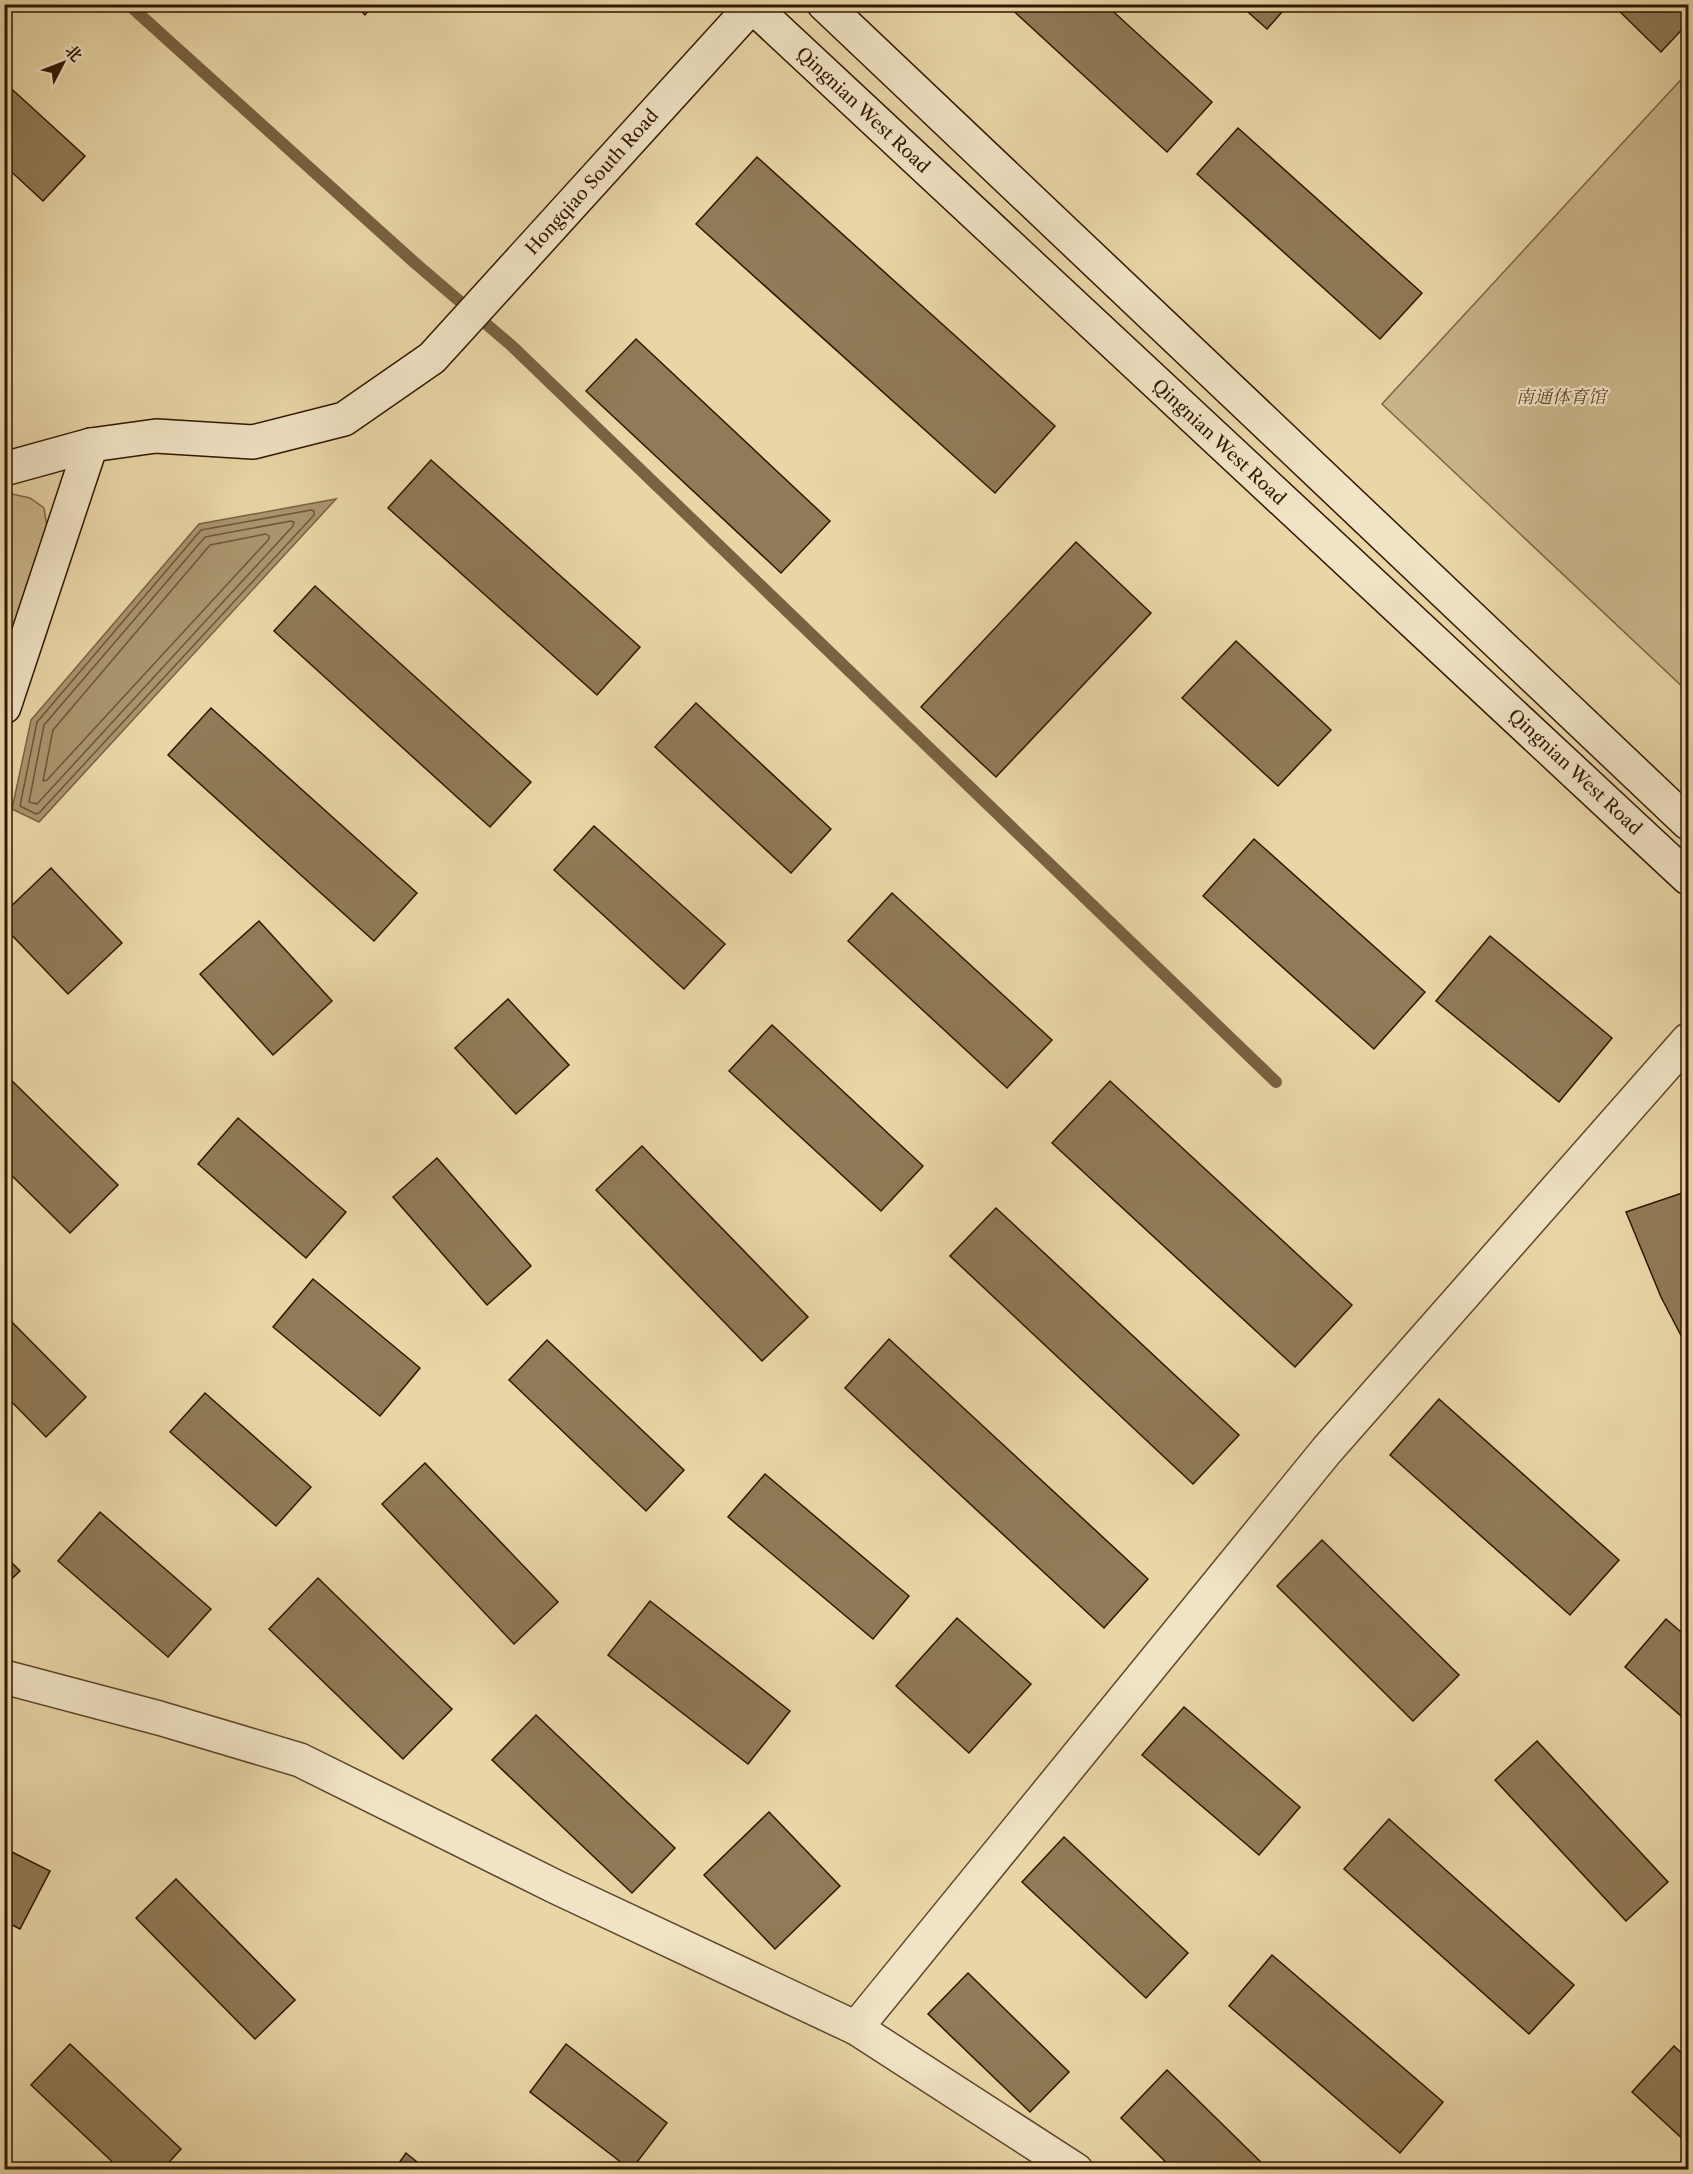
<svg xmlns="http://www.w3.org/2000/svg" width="1693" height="2174" font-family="'Libre Caslon Text','Noto Serif SC',serif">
<rect width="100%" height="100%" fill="#e9d6a7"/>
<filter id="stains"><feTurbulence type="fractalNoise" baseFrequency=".00333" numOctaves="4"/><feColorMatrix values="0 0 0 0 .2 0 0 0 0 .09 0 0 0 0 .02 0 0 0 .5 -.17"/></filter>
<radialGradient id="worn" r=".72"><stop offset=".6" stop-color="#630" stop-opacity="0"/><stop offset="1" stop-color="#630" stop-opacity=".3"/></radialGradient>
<!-- green -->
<g fill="#cab58b" stroke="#7d6646" stroke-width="1.5">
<polygon points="1688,72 1688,692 1382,404"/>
<polygon points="12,494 30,498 44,508 49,540 5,655 4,496"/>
</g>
<!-- water -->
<polygon fill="#aa956e" stroke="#796242" stroke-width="1.5" points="336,499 39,822 12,809 31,720 199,524"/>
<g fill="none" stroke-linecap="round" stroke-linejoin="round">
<!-- shore -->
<g stroke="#6d5637" stroke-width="1.5">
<polygon points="311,510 314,511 314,515 39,813 36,814 20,806 37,722 201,530"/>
<polygon points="291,521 294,522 293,526 37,804 29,802 44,725 205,537"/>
<polygon points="266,534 269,536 269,539 47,780 43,781 53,730 210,545"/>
</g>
<!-- stream -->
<polyline stroke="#796242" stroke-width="12" points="128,4 415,263 512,346 1276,1082"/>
</g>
<!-- building -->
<g fill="#907a57" stroke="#301600" stroke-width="1.5">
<polygon points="354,4 374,4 365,15"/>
<polygon points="1006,4 1105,4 1212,102 1167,152"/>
<polygon points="1239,4 1289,4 1267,29"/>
<polygon points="1612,4 1688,4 1688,23 1661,52"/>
<polygon points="4,82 85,156 43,201 4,165"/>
<polygon points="1238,128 1422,293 1380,339 1197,174"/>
<polygon points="757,157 1055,426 995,493 696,224"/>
<polygon points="636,339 830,521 781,573 586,391"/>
<polygon points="431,460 640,647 597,695 388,508"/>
<polygon points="1076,542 1151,613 996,777 921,707"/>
<polygon points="315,586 531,782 490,827 274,631"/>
<polygon points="1236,641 1331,730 1278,786 1182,698"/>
<polygon points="696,703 831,829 791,873 655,747"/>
<polygon points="211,708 417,893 374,941 168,755"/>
<polygon points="594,826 725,944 684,989 554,870"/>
<polygon points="1254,839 1425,992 1374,1049 1203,896"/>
<polygon points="51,868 122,943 68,994 4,927 4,913"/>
<polygon points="892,893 1052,1040 1007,1088 848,941"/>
<polygon points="259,921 332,1001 273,1055 200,974"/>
<polygon points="1490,936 1612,1038 1559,1102 1436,1001"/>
<polygon points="508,999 569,1065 516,1114 455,1048"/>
<polygon points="772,1025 923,1166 881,1211 729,1071"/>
<polygon points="4,1073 118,1185 70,1233 4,1168"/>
<polygon points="1110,1081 1352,1305 1295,1367 1052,1143"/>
<polygon points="238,1118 346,1212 306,1258 198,1164"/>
<polygon points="642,1146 808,1317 762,1361 596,1190"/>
<polygon points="437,1158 531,1266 487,1305 393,1197"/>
<polygon points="1688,1191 1688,1349 1661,1297 1626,1212"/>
<polygon points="996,1208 1239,1435 1193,1484 950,1256"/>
<polygon points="313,1279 420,1368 380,1416 273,1327"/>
<polygon points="4,1314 86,1397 46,1437 4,1394"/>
<polygon points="889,1339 1148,1579 1104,1628 845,1388"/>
<polygon points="547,1340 684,1470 646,1511 509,1380"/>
<polygon points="205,1393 311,1487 276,1526 170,1432"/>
<polygon points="1439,1399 1619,1560 1570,1615 1390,1455"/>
<polygon points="425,1463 558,1602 514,1644 382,1504"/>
<polygon points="765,1474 909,1596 873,1639 728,1517"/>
<polygon points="100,1512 211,1609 168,1657 58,1561"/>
<polygon points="1322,1540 1459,1675 1413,1721 1277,1586"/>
<polygon points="4,1555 20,1571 4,1586"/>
<polygon points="318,1578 452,1709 403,1759 269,1629"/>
<polygon points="650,1601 790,1711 748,1764 608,1655"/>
<polygon points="957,1618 1031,1684 969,1753 896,1686"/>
<polygon points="1666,1619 1688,1638 1688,1722 1625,1667"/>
<polygon points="1184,1707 1300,1807 1259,1855 1142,1755"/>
<polygon points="536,1715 675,1848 632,1893 492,1760"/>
<polygon points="1537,1741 1668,1882 1626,1921 1495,1780"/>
<polygon points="769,1812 840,1886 775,1949 704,1875"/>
<polygon points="1389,1819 1574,1985 1529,2034 1344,1869"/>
<polygon points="1064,1837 1188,1953 1146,1998 1022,1882"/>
<polygon points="4,1848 50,1871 20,1929 4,1921"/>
<polygon points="176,1879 295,2000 255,2039 136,1918"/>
<polygon points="1272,1955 1443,2102 1400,2153 1229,2006"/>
<polygon points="968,1973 1069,2072 1030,2112 928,2014"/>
<polygon points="70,2044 181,2149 162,2170 121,2170 31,2085"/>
<polygon points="566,2044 667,2123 631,2170 530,2092"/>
<polygon points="1674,2046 1688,2059 1688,2144 1632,2092"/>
<polygon points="1167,2070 1269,2170 1174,2170 1121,2118"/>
<polygon points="406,2153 427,2170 394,2170"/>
</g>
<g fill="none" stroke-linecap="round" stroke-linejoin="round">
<!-- street casing -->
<g stroke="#5e462a" stroke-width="36">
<g id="street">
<polyline points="4,1677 159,1718 300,1760 556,1887 856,2028 1076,2170"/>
<polyline points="856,2028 1327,1450 1688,1040"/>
</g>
</g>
<!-- secondary casing -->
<g stroke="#301600" stroke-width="36">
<g id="secondary">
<polyline points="750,4 1688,878"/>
<polyline points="824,4 1688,823"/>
<polyline points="4,469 91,445 156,436 253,442 344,419 432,358 752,6 758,4"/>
<polyline points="4,707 91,445"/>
</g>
</g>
<!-- street -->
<use href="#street" stroke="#f1e4c6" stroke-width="33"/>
<!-- secondary -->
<use href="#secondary" stroke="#f1e4c6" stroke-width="33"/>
</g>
<g text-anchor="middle" stroke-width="4.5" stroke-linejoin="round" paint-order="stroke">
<!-- street labels -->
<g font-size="18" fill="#301600" stroke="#f1e4c6">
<text transform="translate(863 110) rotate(43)" y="6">Qingnian West Road</text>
<text transform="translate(592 182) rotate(-48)" y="6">Hongqiao South Road</text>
<text transform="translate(1219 442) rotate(43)" y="6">Qingnian West Road</text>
<text transform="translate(1575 772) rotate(43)" y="6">Qingnian West Road</text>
</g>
<!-- park labels -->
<g font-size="18" font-style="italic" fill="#5e462a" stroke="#f1e4c6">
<text x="1561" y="403">南通体育馆</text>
</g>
</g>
<!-- margin -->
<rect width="1693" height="2174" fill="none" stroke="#e9d6a7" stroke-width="24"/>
<rect x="6" y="6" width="1681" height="2162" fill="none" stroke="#301600" stroke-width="3"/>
<rect x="12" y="12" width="1669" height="2150" fill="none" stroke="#301600" stroke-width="1.5"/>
<!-- north arrow -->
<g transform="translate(63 63) rotate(48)" stroke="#f1e4c6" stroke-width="4.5" paint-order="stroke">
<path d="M0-4.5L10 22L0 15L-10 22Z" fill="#301600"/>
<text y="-9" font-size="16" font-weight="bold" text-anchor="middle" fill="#301600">北</text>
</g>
<rect width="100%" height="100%" filter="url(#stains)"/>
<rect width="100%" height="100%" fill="url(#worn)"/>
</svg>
